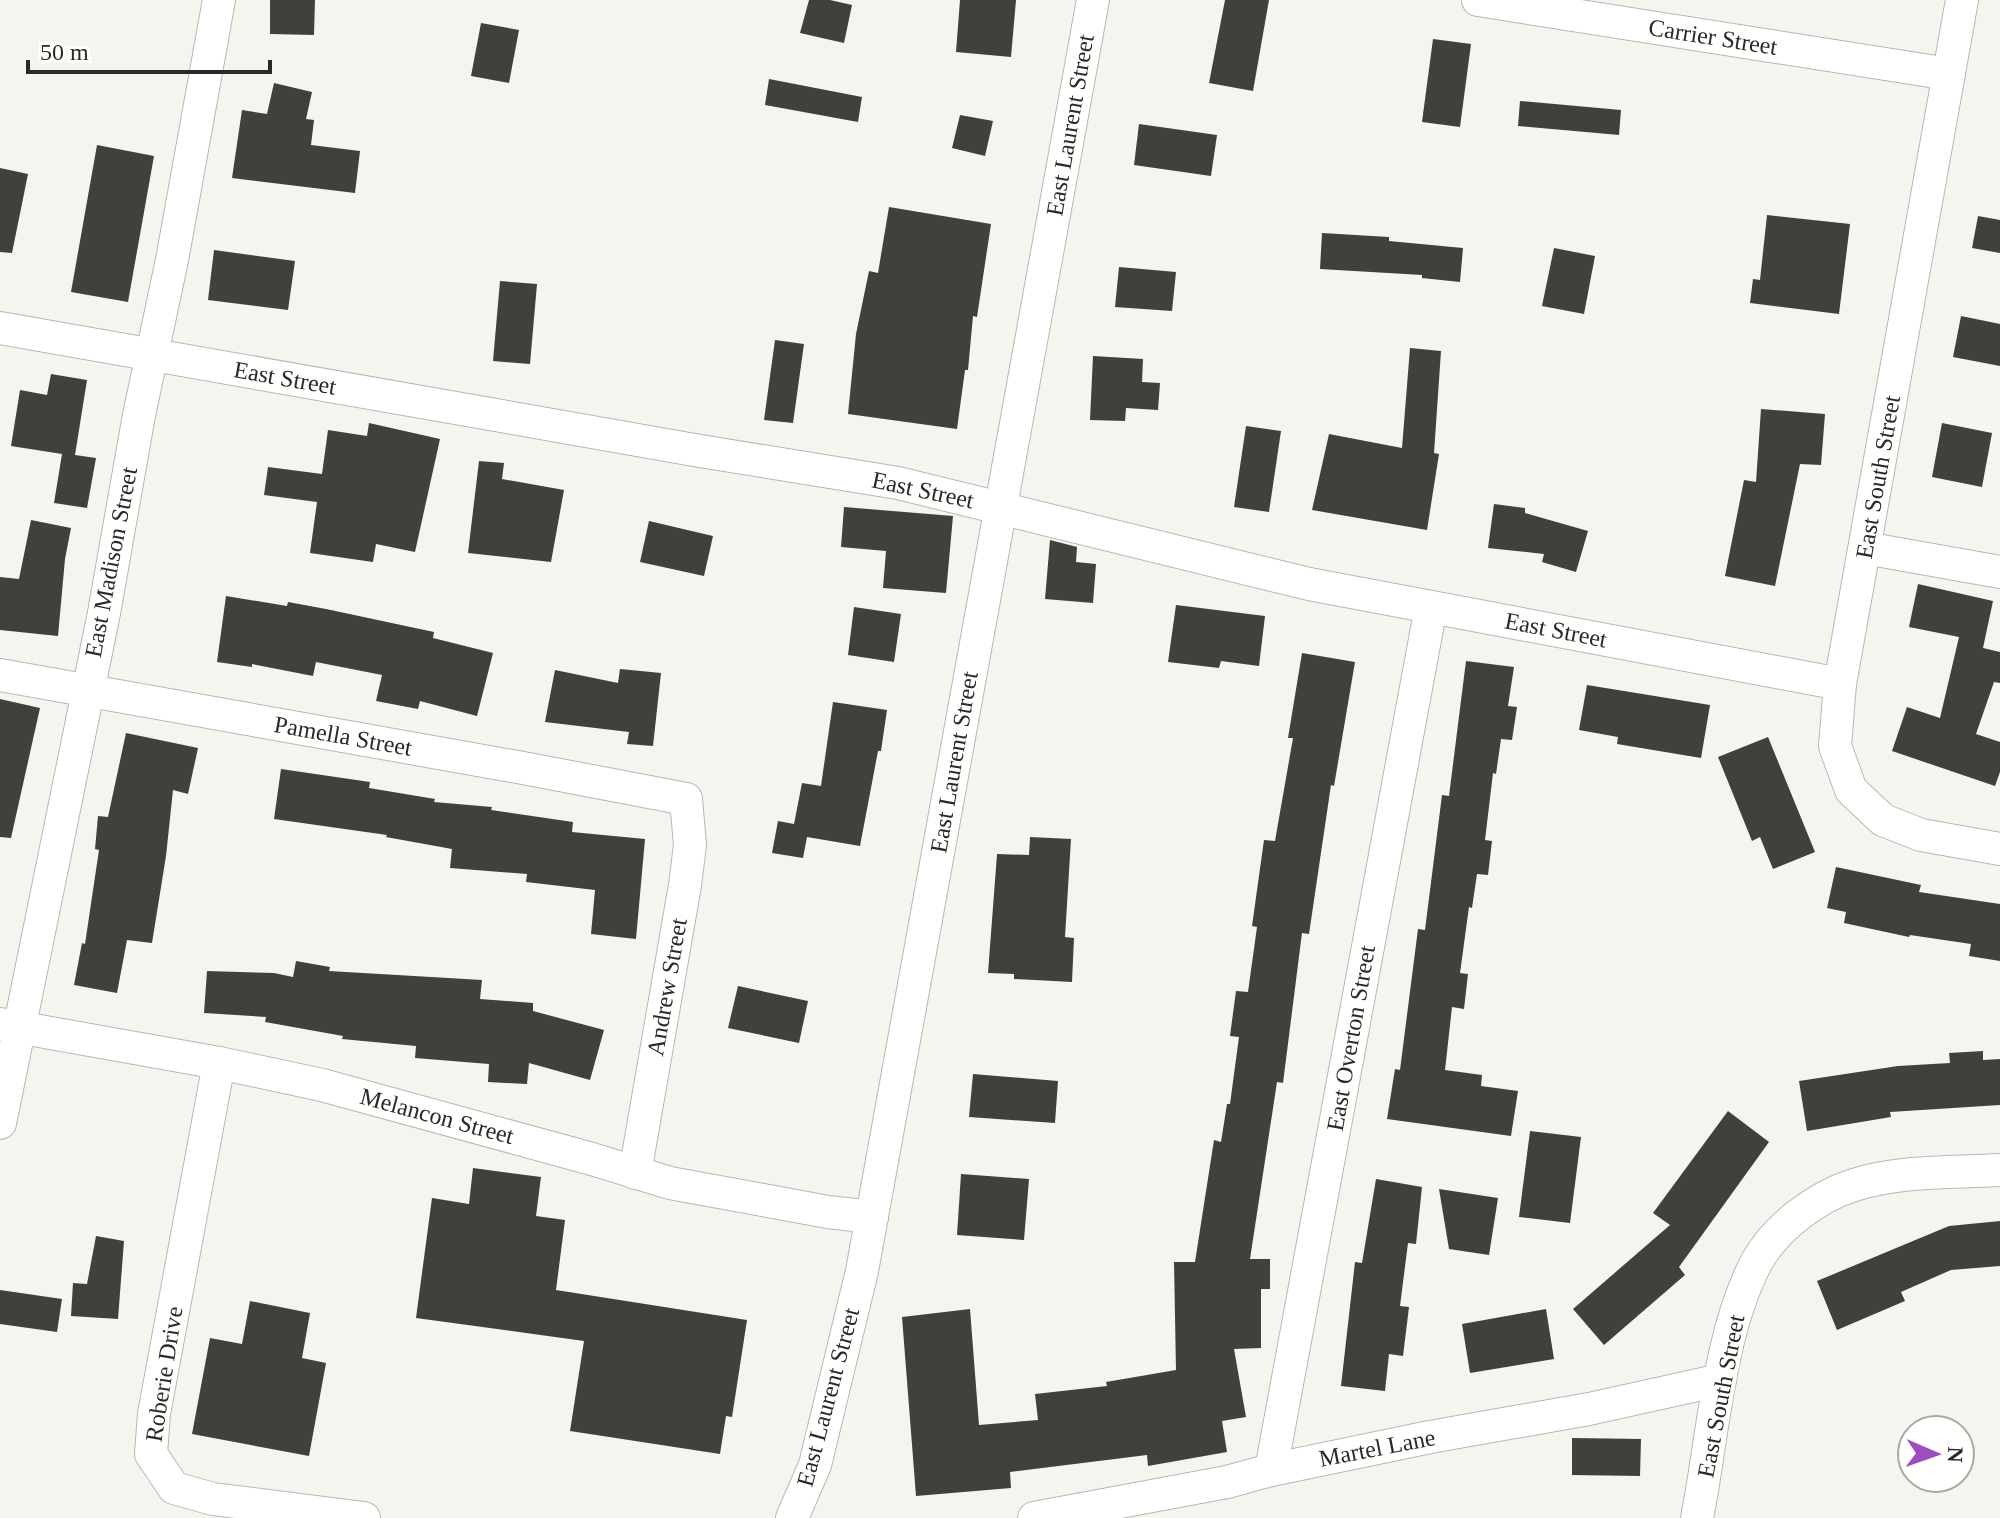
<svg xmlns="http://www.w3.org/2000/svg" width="2000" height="1518" font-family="Georgia,serif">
<rect width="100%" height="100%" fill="#f5f5ef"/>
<!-- building -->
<g fill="#41413c">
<polygon points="270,0 315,0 314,35 270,34"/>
<polygon points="809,0 830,0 852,5 844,43 800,33"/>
<polygon points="960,0 1016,0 1011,57 956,52"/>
<polygon points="1225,0 1269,0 1253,91 1209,83"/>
<polygon points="481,23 519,30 509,83 471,76"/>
<polygon points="1433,39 1471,44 1460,127 1422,122"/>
<polygon points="769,79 862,97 858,122 765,105"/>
<polygon points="274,83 312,92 306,119 314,120 311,145 360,151 355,193 232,178 242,110 267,114"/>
<polygon points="1520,101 1621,110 1619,135 1518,126"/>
<polygon points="960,115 993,121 985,156 952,148"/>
<polygon points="1139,124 1217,135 1211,176 1134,165"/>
<polygon points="97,145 154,156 128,302 71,292"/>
<polygon points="0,168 28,174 12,253 0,252"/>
<polygon points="889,207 991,224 977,317 973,316 968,370 965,370 957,429 848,414 856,334 869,271 878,273"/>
<polygon points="1767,215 1850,224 1839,314 1750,303 1753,279 1760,280"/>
<polygon points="1978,216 2000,220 2000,253 1972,248"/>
<polygon points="1322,233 1389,237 1389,241 1463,248 1460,282 1422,278 1422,275 1320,269"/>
<polygon points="1554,248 1595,256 1584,314 1542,306"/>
<polygon points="214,250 295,261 288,310 208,300"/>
<polygon points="1119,267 1176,272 1172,311 1115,307"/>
<polygon points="500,281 537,284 530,364 493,361"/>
<polygon points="1961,316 2000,324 2000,366 1953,357"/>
<polygon points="775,340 804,344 793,423 764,420"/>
<polygon points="1410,348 1441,351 1434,453 1439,454 1427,530 1312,510 1329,434 1402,448"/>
<polygon points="1093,356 1143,359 1142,382 1160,383 1158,410 1126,408 1125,421 1090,420"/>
<polygon points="51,374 87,380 75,455 96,458 87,508 54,503 62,454 11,446 20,390 47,395"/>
<polygon points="1761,409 1825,414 1821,465 1800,464 1775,586 1725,576 1744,480 1756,482"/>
<polygon points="369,423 440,439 415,552 376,544 373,562 310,553 317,502 264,495 268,467 322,474 328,430 367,436"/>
<polygon points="1942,423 1992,433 1982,487 1932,477"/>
<polygon points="1246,426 1281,431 1269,512 1234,507"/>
<polygon points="479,461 504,463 502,479 564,490 551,562 468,553"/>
<polygon points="1494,504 1525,508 1525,513 1588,531 1576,572 1542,562 1544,554 1488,548"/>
<polygon points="844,507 953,516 946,593 883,588 886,551 841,547"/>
<polygon points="31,520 71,528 65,559 58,636 0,630 0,577 19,579"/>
<polygon points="649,521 713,536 704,576 640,562"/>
<polygon points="1050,540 1077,547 1076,562 1096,564 1093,603 1045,599"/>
<polygon points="1918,584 1993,601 1983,648 2000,652 2000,683 1994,682 1976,734 2000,742 2000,772 1995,786 1892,751 1907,707 1940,718 1959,637 1909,627"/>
<polygon points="226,596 287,606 288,602 326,609 434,632 433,638 493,653 477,716 420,701 418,709 376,701 382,675 316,662 313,676 252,664 252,667 217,662"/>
<polygon points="1176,605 1265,616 1259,666 1221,661 1219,668 1168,662"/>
<polygon points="854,607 901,614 894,662 848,655"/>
<polygon points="1302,653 1355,662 1334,786 1331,785 1309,934 1302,933 1283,1083 1277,1082 1250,1259 1270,1259 1270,1289 1261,1289 1261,1348 1234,1349 1246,1417 1222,1421 1227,1452 1148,1466 1147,1455 1010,1472 1011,1488 916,1496 902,1317 970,1309 979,1425 1038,1420 1035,1394 1107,1386 1106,1382 1176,1370 1174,1262 1195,1262 1214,1140 1221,1142 1227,1104 1230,1104 1239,1037 1230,1036 1236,991 1248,992 1257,927 1252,926 1264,840 1275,841 1293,738 1288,738"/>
<polygon points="1466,661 1514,667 1508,706 1517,707 1512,740 1501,739 1496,774 1493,773 1485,840 1492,841 1488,875 1477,874 1472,908 1469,907 1460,973 1468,974 1464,1009 1452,1007 1445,1070 1482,1075 1481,1086 1518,1091 1511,1136 1387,1119 1395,1069 1400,1070 1418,929 1425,930 1442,795 1449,796"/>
<polygon points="620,669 661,673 653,746 627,744 629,732 545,722 555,670 618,683"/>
<polygon points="1587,685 1710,705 1701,758 1617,744 1618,737 1579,730"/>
<polygon points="0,699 40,708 11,838 0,837"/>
<polygon points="833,702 887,710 881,751 878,751 860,846 807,837 803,858 772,853 778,821 794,824 802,783 821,786"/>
<polygon points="126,733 198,748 188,794 173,790 166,856 152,943 127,940 117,993 74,985 82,943 85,944 99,850 95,849 98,816 108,817"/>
<polygon points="1768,737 1815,852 1773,869 1760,837 1752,841 1718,757"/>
<polygon points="281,769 370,782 369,788 435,799 434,802 492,807 491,810 573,822 572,832 645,839 636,939 591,934 595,890 526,882 527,874 450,868 452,849 386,837 387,835 274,819"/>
<polygon points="1030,837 1071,839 1065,937 1074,938 1072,982 1014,979 1014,974 988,973 997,854 1029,855"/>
<polygon points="1836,867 1921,885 1919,892 2000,904 2000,961 1969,956 1971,944 1910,935 1909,937 1844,923 1846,912 1827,908"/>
<polygon points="296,961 330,967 329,971 482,980 480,999 533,1003 533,1011 604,1030 590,1080 529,1063 527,1084 488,1082 489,1064 415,1058 416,1046 342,1039 343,1036 265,1022 266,1017 204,1013 207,971 274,973 293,977"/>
<polygon points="738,986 808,1001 799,1043 728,1028"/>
<polygon points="1983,1051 1983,1060 2000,1059 2000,1105 1890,1112 1891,1117 1807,1131 1799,1081 1898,1066 1950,1063 1949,1053"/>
<polygon points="973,1074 1058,1081 1055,1123 969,1117"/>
<polygon points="1728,1111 1769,1142 1679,1267 1685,1275 1604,1345 1573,1309 1670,1225 1653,1213"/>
<polygon points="1530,1131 1581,1137 1570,1223 1519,1217"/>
<polygon points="473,1168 541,1177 536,1216 565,1220 556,1290 747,1320 732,1417 726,1416 720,1454 570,1431 584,1341 416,1318 432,1198 469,1204"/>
<polygon points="961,1174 1029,1179 1024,1240 957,1235"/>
<polygon points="1376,1179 1422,1187 1416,1244 1408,1243 1400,1306 1409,1307 1403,1356 1389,1354 1385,1391 1341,1386 1355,1262 1362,1263"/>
<polygon points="1439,1189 1498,1198 1489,1255 1449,1249"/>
<polygon points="2000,1221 2000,1266 1951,1270 1901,1292 1905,1301 1837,1330 1817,1281 1949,1226"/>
<polygon points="96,1236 124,1241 118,1319 71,1316 73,1283 87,1284"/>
<polygon points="0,1290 62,1299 57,1332 0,1324"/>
<polygon points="250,1301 310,1313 302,1358 326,1363 309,1456 192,1434 210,1338 242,1344"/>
<polygon points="1546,1309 1554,1359 1470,1373 1462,1324"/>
<polygon points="1572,1438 1641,1439 1640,1476 1572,1475"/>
</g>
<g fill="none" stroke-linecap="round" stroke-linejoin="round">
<!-- minor casing -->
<g stroke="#b8b8b2" stroke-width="34">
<g id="minor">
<polyline points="1478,0 1949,74"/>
<polyline points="1962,0 1840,684 1835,746 1851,790 1883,820 1921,835 2000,849"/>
<polyline points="0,328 700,451 898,483 1309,584 1840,684"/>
<polyline points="1865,548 2000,572"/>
<polyline points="0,675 523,768 686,799 690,845 685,885 635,1173"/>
<polyline points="0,1024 219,1063 322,1085 592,1159 670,1183 828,1212 872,1217"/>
<polyline points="219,1063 154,1414 151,1454 174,1488 213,1499 364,1518"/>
<polyline points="0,1123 104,613 139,415 172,260 219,0"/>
<polyline points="1271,1470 1431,607"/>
<polyline points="792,1518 815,1465 862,1271 1093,0"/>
<polyline points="1034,1518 1227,1482 1271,1470 1430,1437 1589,1409 1720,1380"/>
<path d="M1697 1518C1713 1438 1718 1336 1756 1263 1775 1228 1816 1197 1854 1185 1900 1170 1953 1173 2000 1170"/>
</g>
</g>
<!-- minor -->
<use href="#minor" stroke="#fff" stroke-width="32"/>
</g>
<g text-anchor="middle" stroke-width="8" stroke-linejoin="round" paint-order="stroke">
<!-- street labels -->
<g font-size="24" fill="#292927" stroke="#fffffe">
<text transform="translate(1713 37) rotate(9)" y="8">Carrier Street</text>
<text transform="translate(1070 125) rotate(-80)" y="8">East Laurent Street</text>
<text transform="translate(285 378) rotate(10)" y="8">East Street</text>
<text transform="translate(1878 477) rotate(-80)" y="8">East South Street</text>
<text transform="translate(923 490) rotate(12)" y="8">East Street</text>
<text transform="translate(111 562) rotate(-79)" y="8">East Madison Street</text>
<text transform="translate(1556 630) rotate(11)" y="8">East Street</text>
<text transform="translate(343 736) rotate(10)" y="8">Pamella Street</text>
<text transform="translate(954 762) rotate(-80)" y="8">East Laurent Street</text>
<text transform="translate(667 987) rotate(-80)" y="8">Andrew Street</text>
<text transform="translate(1351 1038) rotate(-80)" y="8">East Overton Street</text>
<text transform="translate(437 1116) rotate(15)" y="8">Melancon Street</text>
<text transform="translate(164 1374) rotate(-81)" y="8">Roberie Drive</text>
<text transform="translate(1721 1396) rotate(-79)" y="8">East South Street</text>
<text transform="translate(828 1397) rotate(-75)" y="8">East Laurent Street</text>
<text transform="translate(1377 1448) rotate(-11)" y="8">Martel Lane</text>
</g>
</g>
<!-- north arrow -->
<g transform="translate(1936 1454) rotate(92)"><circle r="38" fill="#fffffe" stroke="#a9a9a8" stroke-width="2"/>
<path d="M0-6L14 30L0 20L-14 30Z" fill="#9d4dbe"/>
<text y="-12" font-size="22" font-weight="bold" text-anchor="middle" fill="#292927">N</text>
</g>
<!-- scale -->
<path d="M28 60v12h242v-12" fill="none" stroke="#292927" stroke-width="4"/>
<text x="40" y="60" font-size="24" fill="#292927" stroke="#fffffe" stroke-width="6" paint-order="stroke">50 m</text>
</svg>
